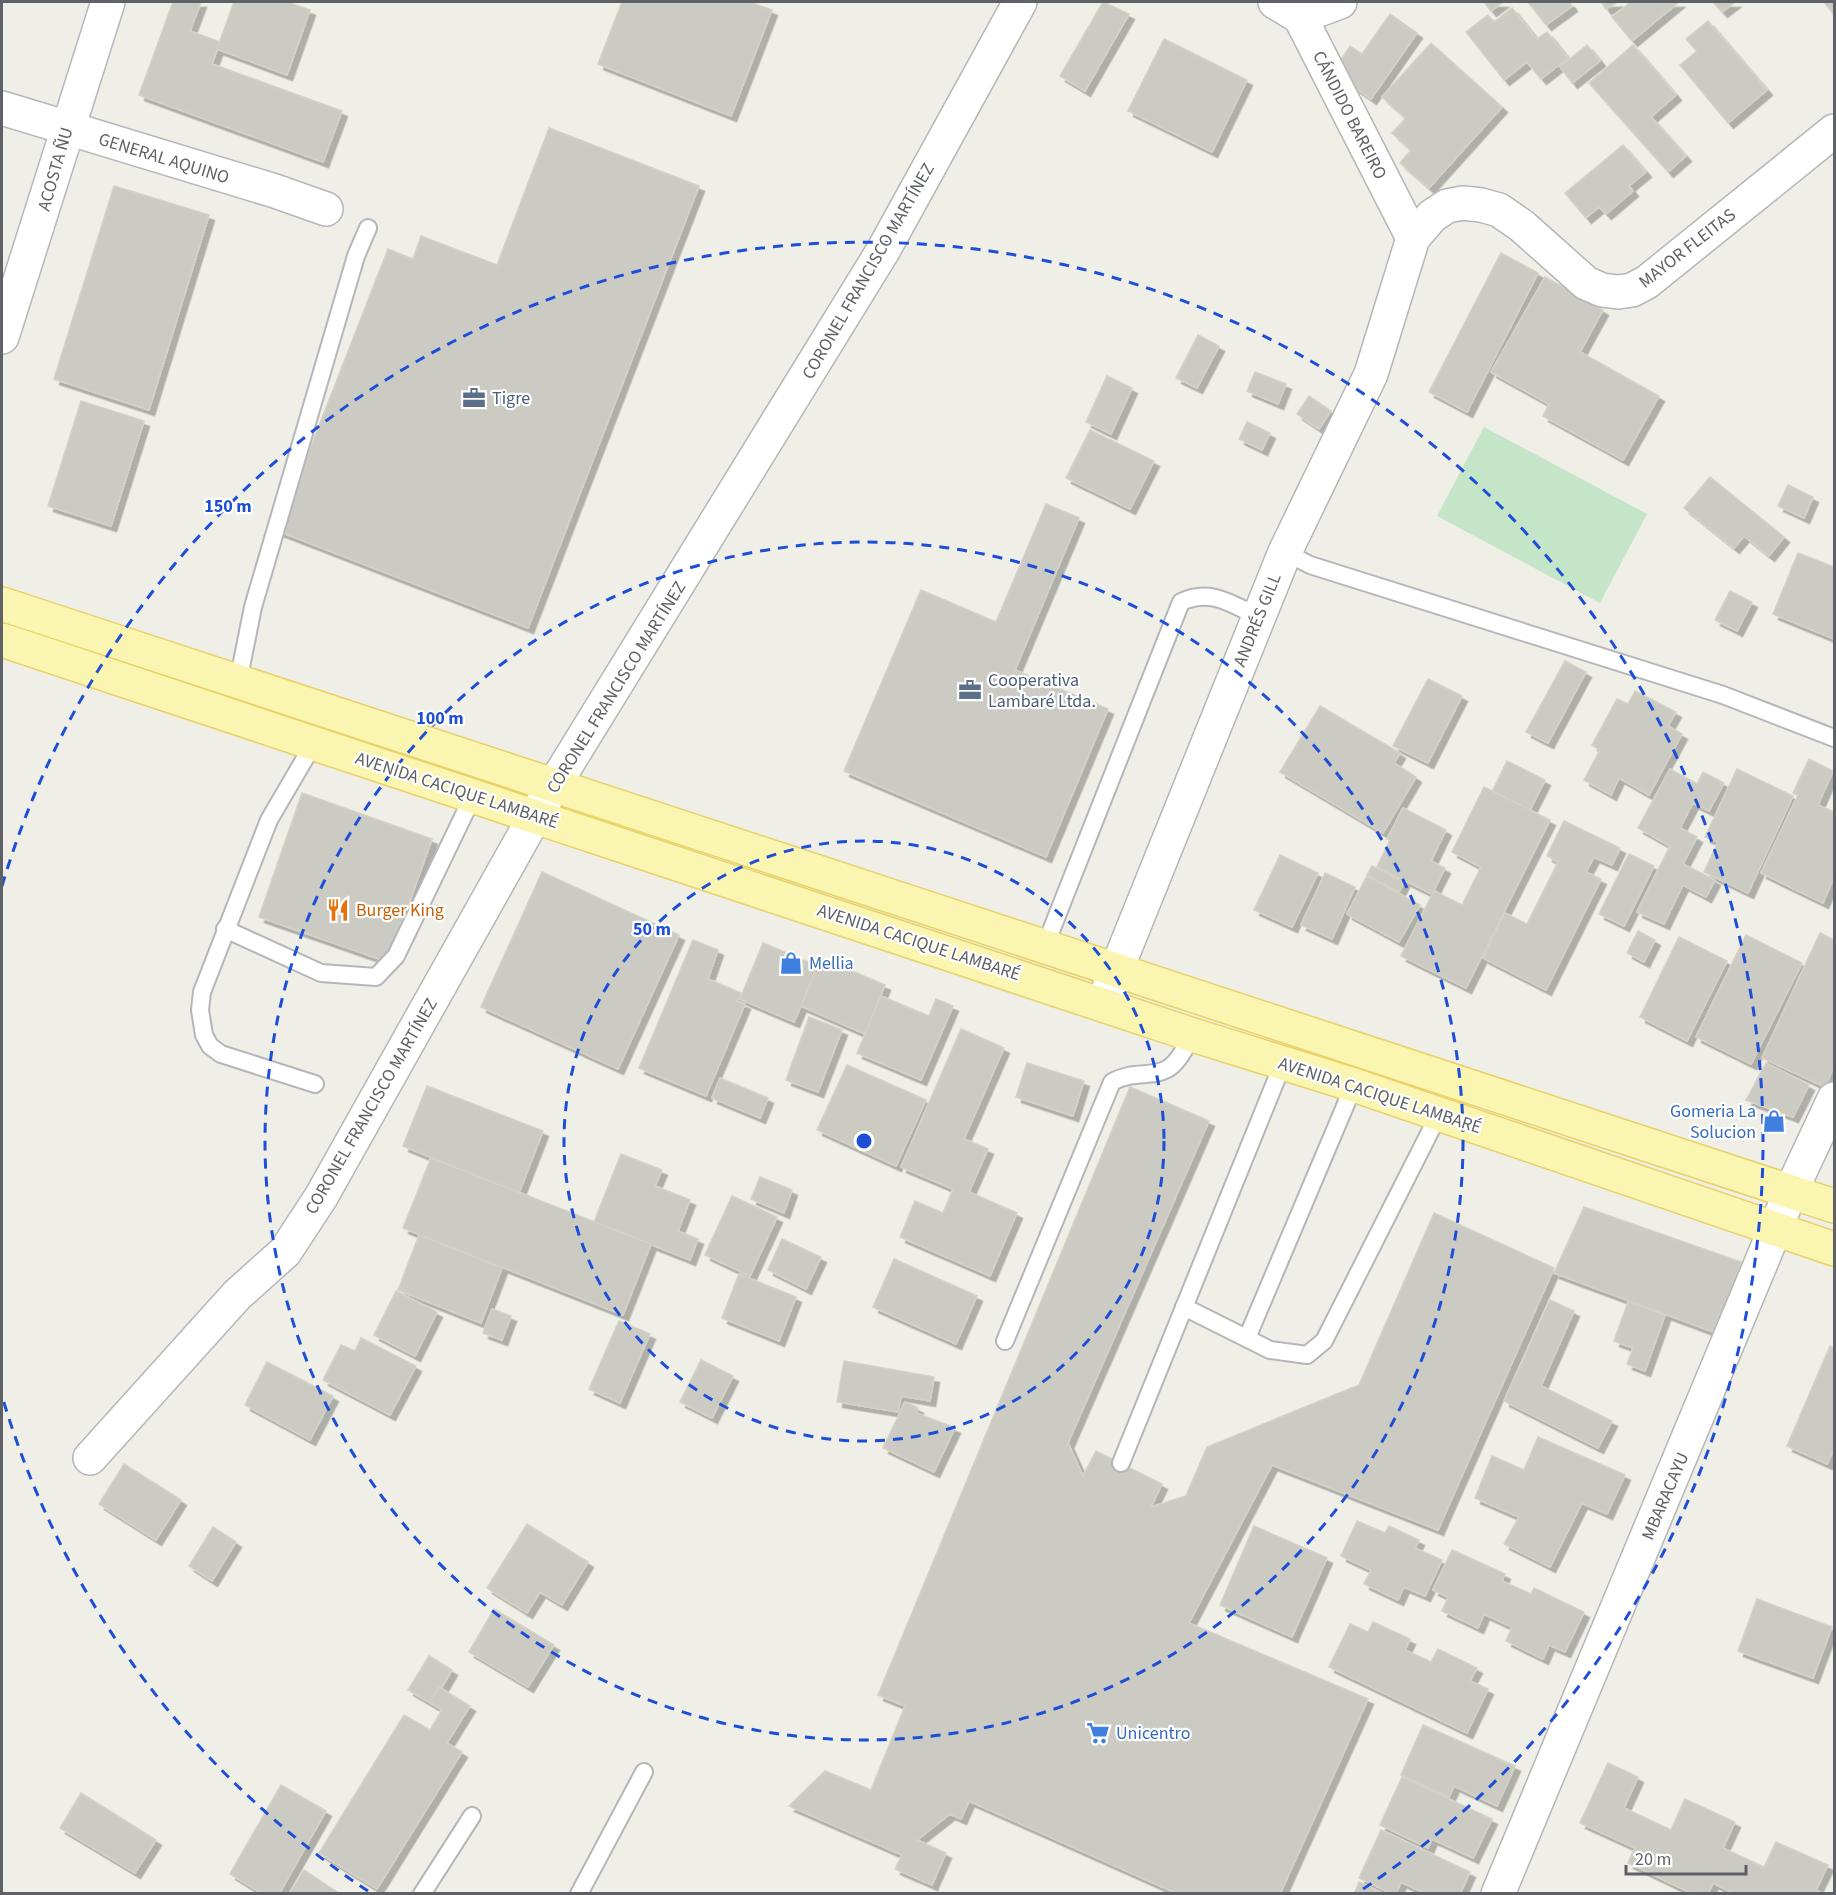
<svg xmlns="http://www.w3.org/2000/svg" width="1836" height="1895" font-family="'Source Sans 3',sans-serif">
<defs>
<filter id="shadow"><feDropShadow dx="5.5" dy="5.5" stdDeviation="0" flood-color="#0004"/></filter>
</defs>
<rect width="100%" height="100%" fill="#efeee7"/>
<!-- green -->
<polygon fill="#c5e5c8" points="1484,427 1647,514 1600,603 1437,516"/>
<!-- building -->
<g fill="#cbcac3" stroke="#d4d1c5" stroke-width="1.5" filter="url(#shadow)">
<polygon points="173,2 201,2 190,31 220,42 212,64 342,111 323,162 139,95"/>
<polygon points="234,2 287,2 310,10 287,75 217,49"/>
<polygon points="622,2 749,2 772,10 731,116 598,64"/>
<polygon points="1103,2 1129,14 1085,91 1060,76"/>
<polygon points="1484,2 1503,2 1491,11"/>
<polygon points="1528,2 1569,2 1572,6 1546,25"/>
<polygon points="1601,2 1618,2 1606,9"/>
<polygon points="1631,2 1679,2 1632,41 1612,17"/>
<polygon points="1713,2 1735,2 1722,12"/>
<polygon points="1824,2 1834,2 1834,15"/>
<polygon points="1512,8 1537,39 1547,32 1568,58 1541,79 1527,62 1504,80 1466,32 1488,15 1494,22"/>
<polygon points="1390,14 1417,33 1371,99 1333,72 1350,46 1362,54"/>
<polygon points="1708,21 1767,90 1728,123 1680,65 1697,51 1686,39"/>
<polygon points="1164,39 1247,80 1212,152 1128,111"/>
<polygon points="1431,43 1502,107 1429,188 1400,163 1411,150 1392,133 1406,118 1382,97"/>
<polygon points="1587,45 1600,61 1572,83 1560,67"/>
<polygon points="1633,45 1676,95 1651,117 1686,156 1668,172 1589,83"/>
<polygon points="549,128 699,186 528,628 278,531 388,249 413,259 421,236 497,265"/>
<polygon points="1623,145 1646,172 1629,186 1633,191 1606,214 1599,207 1586,218 1565,193"/>
<polygon points="114,186 209,215 149,410 54,379"/>
<polygon points="1501,253 1538,273 1467,412 1429,392"/>
<polygon points="1545,277 1603,310 1580,352 1659,396 1623,460 1543,416 1549,404 1491,372"/>
<polygon points="1198,335 1219,346 1197,388 1176,378"/>
<polygon points="1255,372 1286,384 1278,404 1247,391"/>
<polygon points="1107,376 1132,388 1111,434 1086,422"/>
<polygon points="1309,396 1331,411 1319,429 1297,414"/>
<polygon points="81,401 144,421 111,526 48,506"/>
<polygon points="1247,422 1270,433 1262,450 1239,439"/>
<polygon points="1090,430 1154,461 1130,509 1066,478"/>
<polygon points="1710,477 1784,537 1769,556 1744,536 1734,548 1684,508"/>
<polygon points="1788,485 1813,497 1804,518 1778,506"/>
<polygon points="1046,504 1079,518 1015,670 1108,709 1046,857 844,771 921,590 996,622"/>
<polygon points="1798,553 1834,567 1834,639 1773,614"/>
<polygon points="1730,591 1752,602 1737,631 1715,620"/>
<polygon points="1565,661 1586,672 1548,743 1526,732"/>
<polygon points="1428,679 1462,696 1428,763 1393,746"/>
<polygon points="1635,691 1676,712 1668,726 1682,734 1649,795 1619,778 1611,795 1584,780 1600,750 1592,745 1617,699 1628,704"/>
<polygon points="1320,706 1400,753 1394,763 1416,777 1383,833 1280,772"/>
<polygon points="1809,759 1833,771 1818,805 1834,812 1834,877 1823,903 1761,873 1798,795 1793,793"/>
<polygon points="1507,761 1545,780 1530,810 1492,792"/>
<polygon points="1670,769 1697,784 1703,772 1724,783 1709,811 1693,803 1680,828 1697,837 1683,864 1715,880 1706,897 1683,885 1664,924 1637,912 1670,846 1638,828"/>
<polygon points="1737,769 1793,796 1748,893 1704,872 1718,842 1705,837"/>
<polygon points="1484,787 1550,820 1466,988 1401,956 1434,891 1462,905 1481,867 1452,852"/>
<polygon points="302,793 432,839 388,962 259,917"/>
<polygon points="1403,808 1446,830 1431,861 1445,868 1432,894 1377,867 1390,840 1387,839"/>
<polygon points="1564,821 1620,848 1612,865 1594,857 1586,872 1601,879 1546,990 1483,958 1505,913 1527,924 1558,862 1547,856"/>
<polygon points="1629,854 1654,866 1624,926 1599,914"/>
<polygon points="1280,855 1318,873 1292,927 1254,910"/>
<polygon points="1372,866 1404,882 1399,892 1367,875"/>
<polygon points="542,872 679,935 618,1069 481,1007"/>
<polygon points="1325,873 1355,887 1332,939 1301,925"/>
<polygon points="1367,876 1420,905 1399,942 1347,914"/>
<polygon points="1638,931 1655,940 1644,962 1627,953"/>
<polygon points="1820,933 1834,940 1834,1066 1825,1087 1762,1058"/>
<polygon points="1746,935 1802,963 1751,1064 1696,1037"/>
<polygon points="1679,937 1727,961 1687,1041 1640,1017"/>
<polygon points="693,940 718,950 708,979 741,993 737,1001 745,1004 706,1096 639,1068"/>
<polygon points="763,943 818,966 794,1022 740,999"/>
<polygon points="821,958 885,985 865,1034 801,1006"/>
<polygon points="881,996 929,1016 936,999 953,1006 921,1080 857,1053"/>
<polygon points="809,1017 842,1030 818,1092 786,1080"/>
<polygon points="961,1029 1004,1048 964,1139 988,1149 969,1192 1017,1213 990,1276 900,1237 915,1201 943,1213 953,1189 901,1167"/>
<polygon points="1027,1063 1084,1081 1073,1116 1016,1097"/>
<polygon points="1766,1063 1809,1085 1793,1117 1746,1100"/>
<polygon points="847,1065 926,1100 896,1166 817,1130"/>
<polygon points="720,1078 768,1098 760,1118 712,1098"/>
<polygon points="427,1086 543,1131 519,1193 403,1146"/>
<polygon points="1130,1087 1209,1121 1068,1443 1083,1476 1096,1451 1162,1484 1151,1507 1186,1496 1207,1447 1359,1385 1434,1213 1554,1268 1438,1530 1272,1465 1189,1623 1368,1699 1280,1894 1178,1894 969,1801 961,1819 950,1814 917,1840 946,1853 932,1885 895,1869 902,1855 789,1806 825,1771 871,1790 905,1706 878,1695"/>
<polygon points="621,1154 662,1170 655,1186 690,1200 678,1231 698,1239 690,1260 594,1222"/>
<polygon points="431,1158 651,1244 623,1315 403,1228"/>
<polygon points="760,1177 792,1190 784,1213 751,1199"/>
<polygon points="732,1196 777,1217 750,1276 705,1255"/>
<polygon points="1584,1207 1741,1262 1716,1333 1554,1273"/>
<polygon points="419,1235 502,1268 481,1323 398,1290"/>
<polygon points="782,1239 821,1257 806,1289 768,1270"/>
<polygon points="894,1259 977,1296 956,1344 873,1307"/>
<polygon points="739,1274 796,1297 779,1341 722,1318"/>
<polygon points="396,1291 437,1312 415,1356 374,1335"/>
<polygon points="1550,1300 1574,1311 1541,1386 1612,1421 1598,1448 1504,1401"/>
<polygon points="1628,1302 1665,1315 1645,1371 1627,1364 1633,1348 1614,1341"/>
<polygon points="492,1309 511,1316 502,1340 483,1333"/>
<polygon points="619,1321 650,1334 620,1403 589,1389"/>
<polygon points="361,1338 416,1366 390,1415 323,1380 341,1345 355,1351"/>
<polygon points="1830,1346 1834,1348 1834,1454 1832,1453 1827,1464 1787,1446"/>
<polygon points="701,1360 733,1376 712,1418 680,1402"/>
<polygon points="844,1361 934,1377 930,1401 901,1396 898,1412 837,1402"/>
<polygon points="267,1362 333,1396 310,1440 245,1405"/>
<polygon points="905,1402 918,1408 916,1413 955,1428 934,1472 883,1448"/>
<polygon points="1538,1437 1625,1475 1607,1514 1582,1503 1550,1567 1504,1544 1519,1517 1475,1498 1492,1456 1524,1470"/>
<polygon points="124,1464 181,1500 156,1540 99,1504"/>
<polygon points="1357,1521 1385,1533 1389,1526 1419,1540 1415,1548 1442,1560 1425,1596 1404,1587 1398,1600 1364,1584 1371,1570 1341,1556"/>
<polygon points="527,1524 588,1562 562,1605 540,1592 527,1613 487,1588"/>
<polygon points="1254,1526 1327,1558 1292,1637 1220,1605"/>
<polygon points="213,1527 236,1542 212,1581 189,1566"/>
<polygon points="1452,1550 1505,1574 1502,1581 1531,1594 1534,1588 1584,1612 1565,1652 1549,1645 1543,1659 1506,1641 1512,1627 1484,1614 1478,1628 1442,1611 1448,1597 1433,1590"/>
<polygon points="1757,1599 1832,1627 1813,1678 1738,1651"/>
<polygon points="494,1609 554,1645 528,1687 469,1652"/>
<polygon points="1373,1622 1410,1639 1405,1650 1431,1662 1438,1649 1477,1668 1470,1681 1488,1689 1467,1733 1329,1667 1350,1624 1368,1632"/>
<polygon points="429,1656 452,1670 432,1704 408,1690"/>
<polygon points="439,1687 470,1706 447,1743 462,1752 377,1889 319,1853 404,1715 430,1730 442,1710 429,1702"/>
<polygon points="1423,1725 1515,1766 1497,1806 1454,1786 1449,1797 1401,1775"/>
<polygon points="1608,1763 1638,1777 1624,1808 1671,1830 1685,1799 1735,1822 1723,1848 1764,1867 1776,1842 1828,1865 1816,1890 1823,1894 1735,1894 1713,1883 1708,1894 1693,1894 1628,1863 1635,1848 1580,1823"/>
<polygon points="1402,1777 1492,1819 1473,1858 1432,1839 1428,1848 1380,1825"/>
<polygon points="281,1785 326,1811 279,1894 263,1894 230,1874"/>
<polygon points="81,1793 156,1840 135,1873 60,1828"/>
<polygon points="1381,1830 1470,1872 1460,1894 1426,1894 1401,1882 1396,1894 1392,1894 1359,1878"/>
<polygon points="304,1870 340,1894 289,1894"/>
<polygon points="1359,1882 1384,1894 1354,1894"/>
</g>
<g fill="none" stroke-linecap="round" stroke-linejoin="round">
<!-- lane casing -->
<g stroke="#b4b6ba" stroke-width="20">
<g id="lane">
<polyline points="1285,552 1310,565 1723,695 1834,738"/>
<polyline points="238,682 253,607 356,256 368,228"/>
<polyline points="314,743 269,820 202,992 200,1010 204,1035 210,1046 221,1054 315,1084"/>
<polyline points="225,929 321,973 376,977 396,956 473,796"/>
<path d="M1045 946 1181 602C1211 588 1231 604 1259 617"/>
<polyline points="1184,1307 1270,1350 1307,1355 1324,1341 1439,1114"/>
<polyline points="1247,1338 1354,1085"/>
<path d="M1005 1341 1112 1082C1134 1070 1151 1078 1167 1069 1179 1063 1186 1045 1193 1035"/>
<polyline points="1121,1463 1283,1063"/>
<polyline points="422,1894 472,1816"/>
<polyline points="579,1894 644,1772"/>
</g>
</g>
<!-- street casing -->
<g stroke="#b4b6ba" stroke-width="36">
<g id="street">
<polyline points="1275,2 1300,17 1413,238"/>
<polyline points="1300,17 1340,2"/>
<polyline points="2,108 275,191 326,209"/>
<polyline points="1103,1003 1285,552 1371,374 1413,238 1432,216 1447,206 1463,203 1481,205 1499,210 1522,226 1586,283 1602,290 1618,292 1632,290 1647,282 1834,131"/>
<polyline points="90,1458 237,1295 285,1252 321,1197 535,816 884,249 1020,2"/>
<polyline points="1498,1894 1791,1191 1834,1099"/>
</g>
</g>
<!-- secondary casing -->
<g stroke="#b5b8bd" stroke-width="36">
<polyline id="secondary" points="2,337 108,2"/>
</g>
<!-- primary casing -->
<g stroke="#ead166" stroke-width="36">
<g id="primary">
<polyline points="2,604 1834,1206"/>
<polyline points="2,640 1193,1035 1354,1085 1834,1249"/>
</g>
</g>
<!-- lane -->
<use href="#lane" stroke="#fff" stroke-width="16"/>
<!-- street -->
<use href="#street" stroke="#fff" stroke-width="33"/>
<!-- secondary -->
<use href="#secondary" stroke="#fff" stroke-width="33"/>
<!-- primary -->
<use href="#primary" stroke="#faf5b1" stroke-width="33"/>
</g>
<!-- distance rings -->
<g fill="none" stroke="#1d4ed8" stroke-width="3" stroke-dasharray="10 8">
<circle cx="864" cy="1141" r="300"/>
<circle cx="864" cy="1141" r="599"/>
<path d="M368 1891A899 899 0 0 1 2 1396M2 886A899 899 0 1 1 1360 1891"/>
</g>
<!-- icons -->
<defs>
<g id="office-bare" transform="scale(1.8)"><path d="M-6-3h4V-5.5h4V-3h4V5H-6ZM-1-4.5V-3h2v-1.5ZM-6 0V1H6V0Z" fill="#5c6f8a" stroke="#fff" stroke-width="2.5" paint-order="stroke"/></g>
<g id="restaurant-bare" transform="scale(1.8)"><path d="M-5-6h1v4h1v-4h1v4h1v-4h1v5L-1.5 .5V6h-2V.5L-5-1ZM5-6V6H3V1.5H1.5Q1.5-4 5-6Z" fill="#e8710a" stroke="#fff" stroke-width="2.5" paint-order="stroke"/></g>
<g id="shop-bare" transform="scale(1.8)"><path d="M-5-2.5h2.3a2.7 3.5 0 0 1 5.4 0H5L5.5 6h-11ZM-1.5-2.5h3a1.5 2.3 0 0 0-3 0Z" fill="#3f7fe0" stroke="#fff" stroke-width="2.5" paint-order="stroke"/></g>
<g id="supermarket-bare" transform="scale(1.8)"><path d="M-6-5.5h2.5l.6 2H6L4.5 2H-2.5L-4.4-4H-6ZM-1.5 3.2a1.3 1.3 0 1 0 .1 0ZM3 3.2a1.3 1.3 0 1 0 .1 0Z" fill="#3f7fe0" stroke="#fff" stroke-width="2.5" paint-order="stroke"/></g>
</defs>
<g fill-rule="evenodd">
<use href="#office-bare" x="474" y="398"/>
<use href="#office-bare" x="970" y="690"/>
<use href="#restaurant-bare" x="338" y="910"/>
<use href="#shop-bare" x="791" y="963"/>
<use href="#shop-bare" x="1774" y="1121"/>
<use href="#supermarket-bare" x="1098" y="1733"/>
</g>
<g text-anchor="middle" stroke-width="4.5" stroke-linejoin="round" paint-order="stroke">
<!-- street labels -->
<g font-size="18" fill="#5e6166" stroke="#fff">
<text transform="translate(1350 115) rotate(63)" y="6">CÁNDIDO BAREIRO</text>
<text transform="translate(164 158) rotate(17)" y="6">GENERAL AQUINO</text>
<text transform="translate(55 169) rotate(-74)" y="6">ACOSTA ÑU</text>
<text transform="translate(1687 248) rotate(-38)" y="6">MAYOR FLEITAS</text>
<text transform="translate(868 271) rotate(-60)" y="6">CORONEL FRANCISCO MARTÍNEZ</text>
<text transform="translate(1257 620) rotate(-68)" y="6">ANDRÉS GILL</text>
<text transform="translate(616 687) rotate(-58)" y="6">CORONEL FRANCISCO MARTÍNEZ</text>
<text transform="translate(457 790) rotate(18)" y="6">AVENIDA CACIQUE LAMBARÉ</text>
<text transform="translate(919 942) rotate(18)" y="6">AVENIDA CACIQUE LAMBARÉ</text>
<text transform="translate(1380 1095) rotate(18)" y="6">AVENIDA CACIQUE LAMBARÉ</text>
<text transform="translate(371 1106) rotate(-60)" y="6">CORONEL FRANCISCO MARTÍNEZ</text>
<text transform="translate(1665 1496) rotate(-67)" y="6">MBARACAYU</text>
</g>
<!-- service labels -->
<g font-size="18" fill="#4e5e75" stroke="#fff" text-anchor="start">
<text x="492" y="404">Tigre</text>
<text x="988" y="686">Cooperativa<tspan x="988" dy="21">Lambaré Ltda.</tspan></text>
</g>
<!-- food labels -->
<g font-size="18" fill="#c56008" stroke="#fff" text-anchor="start">
<text x="356" y="916">Burger King</text>
</g>
<!-- shop labels -->
<g font-size="18" fill="#366cbe" stroke="#fff" text-anchor="start">
<text x="809" y="969">Mellia</text>
<text x="1756" y="1117" text-anchor="end">Gomeria La<tspan x="1756" dy="21">Solucion</tspan></text>
<text x="1116" y="1739">Unicentro</text>
</g>
</g>
<circle cx="864" cy="1141" r="9" fill="#1d4ed8" stroke="#fff" stroke-width="3"/>
<g font-size="18" text-anchor="middle" font-weight="bold" fill="#1d4ed8" stroke="#fff" stroke-width="4.5" stroke-linejoin="round" paint-order="stroke">
<text x="228" y="512">150 m</text>
<text x="440" y="724">100 m</text>
<text x="652" y="935">50 m</text>
</g>
<!-- border -->
<rect width="1836" height="1895" fill="none" stroke="#5e6166" stroke-width="6"/>
<!-- scale -->
<path d="M1626 1865v9h120v-9" fill="none" stroke="#5e6166" stroke-width="3"/>
<text x="1635" y="1865" font-size="18" fill="#5e6166" stroke="#ffffff" stroke-width="4.5" paint-order="stroke">20 m</text>
</svg>
